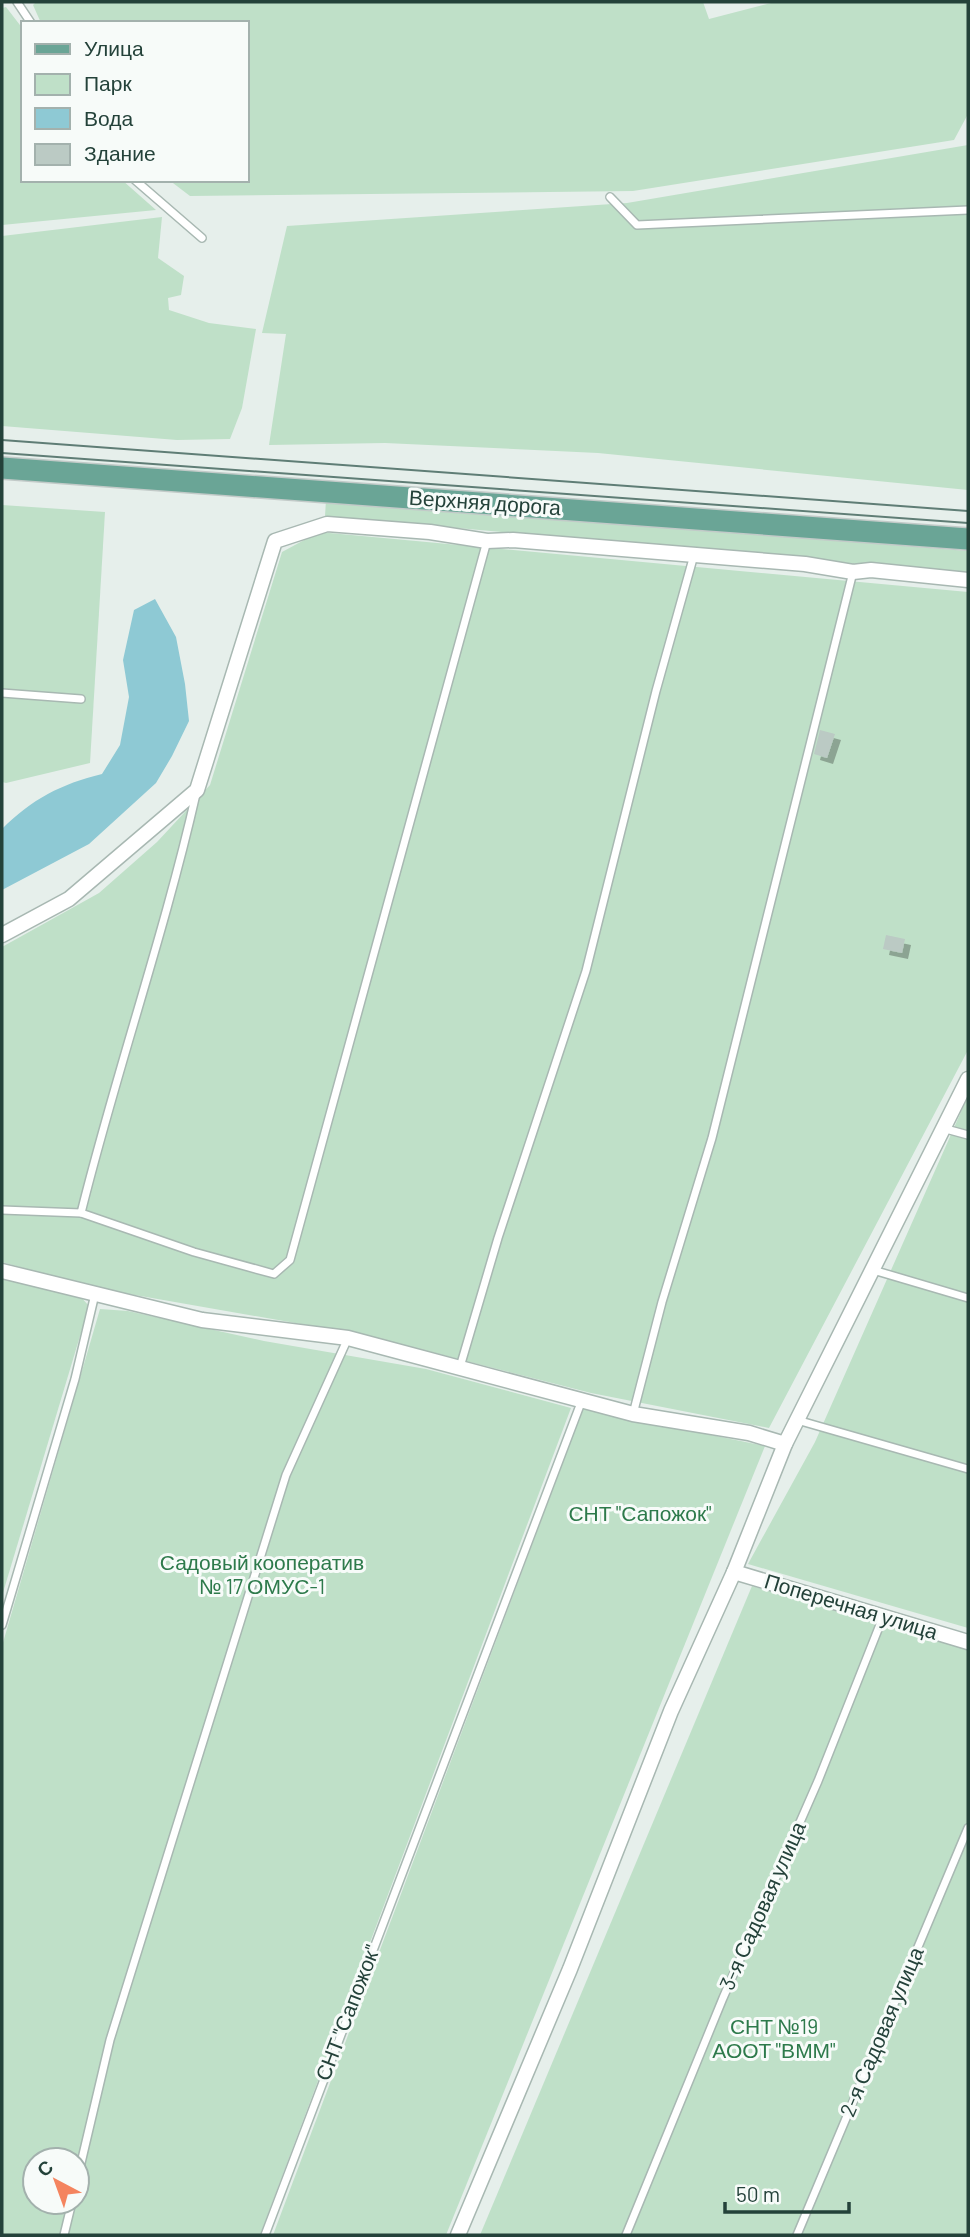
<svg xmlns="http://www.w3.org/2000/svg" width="970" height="2237" font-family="Barlow,sans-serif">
<defs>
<filter id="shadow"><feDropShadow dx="6" dy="6" stdDeviation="0" flood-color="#0004"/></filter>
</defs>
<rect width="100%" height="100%" fill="#e6efeb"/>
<!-- green -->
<g fill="#bfe0c8" fill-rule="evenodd">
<polygon points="36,2 703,2 709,19 775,2 968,2 968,114 954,140 633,191 190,196 169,180 247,180 247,23 41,23 33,5"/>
<polygon points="6,7 23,29 23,180 122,180 156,210 2,225 2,8"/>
<polygon points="968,145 968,490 598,453 385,443 269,445 286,334 262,333 287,226 627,203"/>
<polygon points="162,217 158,258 184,276 181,295 168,298 169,310 209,323 256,329 242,408 230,439 177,440 2,426 2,236"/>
<polygon points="326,500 968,551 968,574 325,516"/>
<polygon points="2,505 105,512 90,763 6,783 2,782"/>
<polygon points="319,532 968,592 968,1050 769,1428 591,1393 369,1336 95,1288 2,1262 2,947 99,893 157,842 210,785 282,552"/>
<polygon points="968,1096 968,1628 748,1564 815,1442"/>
<polygon points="2,1274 79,1295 89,1306 2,1596"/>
<path d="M100 1309 128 1311 264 1341 426 1369 571 1408 260 2235H2V1646ZM35 2160H77V2202H35Z"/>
<polygon points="583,1409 765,1446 446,2235 273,2235"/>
<polygon points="752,1586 968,1648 968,2235 480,2235"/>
</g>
<!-- water -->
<path fill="#8ec9d4" d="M155 599 176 637 185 684 189 721 172 756 156 783 89 844 2 890V829C32 799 61 784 102 774L120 745 129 697 123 660 134 610Z"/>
<!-- building -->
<g fill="#bbcac4" filter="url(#shadow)">
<polygon points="820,730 835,734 827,758 814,754"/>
<polygon points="886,935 905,939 902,953 883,949"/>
</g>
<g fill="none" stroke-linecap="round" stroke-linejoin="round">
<!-- lane casing -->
<g stroke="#a8b8b2" stroke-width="10">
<g id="lane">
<polyline points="17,2 31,23"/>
<polyline points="135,180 202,238"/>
<polyline points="610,197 637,225 968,210"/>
<polyline points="2,693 81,699"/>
<polyline points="946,1129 968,1135"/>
<path d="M2 1210 81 1213C116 1072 164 935 196 794"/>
<polyline points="81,1213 194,1252 274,1274 290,1260 487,541"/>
<polyline points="873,1270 968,1298"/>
<polyline points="460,1367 498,1238 586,971 656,691 694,555"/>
<polyline points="633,1414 662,1302 712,1138 853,572"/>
<polyline points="797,1420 968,1469"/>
<polyline points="2,1625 75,1379 95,1294"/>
<polyline points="77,2180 110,2040 286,1475 348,1338"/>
<polyline points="64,2235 72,2202"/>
<polyline points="265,2235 582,1400"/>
<polyline points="626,2235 723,1998 818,1781 883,1617"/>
<polyline points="797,2235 968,1828"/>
</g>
</g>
<!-- street casing -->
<g stroke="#a8b8b2" stroke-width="17">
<g id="street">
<polyline points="2,935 69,899 197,790 275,541 327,524 430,532 487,541 513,540 805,564 853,572 871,570 968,580"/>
<polyline points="2,1271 202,1320 348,1338 633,1414 749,1433 785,1444"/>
<polyline points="734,1572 968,1642"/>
<polyline points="458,2235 570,1969 671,1711 734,1572 785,1444 968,1079"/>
</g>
</g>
<!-- primary casing -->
<g stroke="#c2cac8" stroke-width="24">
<polyline id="primary" points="2,468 968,539"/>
</g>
<!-- lane -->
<use href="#lane" stroke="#fff" stroke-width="7"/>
<!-- street -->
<use href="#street" stroke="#fff" stroke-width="14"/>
<!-- primary -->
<use href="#primary" stroke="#6aa596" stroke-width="21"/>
<!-- tram -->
<g stroke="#5f7d75" stroke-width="2">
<polyline points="2,440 968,511"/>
<polyline points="2,453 968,523"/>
</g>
</g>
<g text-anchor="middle" stroke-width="6" stroke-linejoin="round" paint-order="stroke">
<!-- street labels -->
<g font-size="21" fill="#24423a" stroke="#f7fbf9">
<text transform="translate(485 503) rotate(4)" y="7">Верхняя дорога</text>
<text transform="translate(851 1607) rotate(17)" y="7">Поперечная улица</text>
<text transform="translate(763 1906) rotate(-66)" y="7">3-я Садовая улица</text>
<text transform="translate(348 2013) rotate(-69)" y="7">СНТ "Сапожок"</text>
<text transform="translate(882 2032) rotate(-67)" y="7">2-я Садовая улица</text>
</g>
<!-- park labels -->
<g font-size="21" fill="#2d7a4b" stroke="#f7fbf9">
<text x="640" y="1521">СНТ "Сапожок"</text>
<text x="262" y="1570">Садовый кооператив<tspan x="262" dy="24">№ 17 ОМУС-1</tspan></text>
<text x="774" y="2034">СНТ №19<tspan x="774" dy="24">АООТ "ВММ"</tspan></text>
</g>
</g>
<!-- border -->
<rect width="970" height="2237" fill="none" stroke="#24423a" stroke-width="7"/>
<!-- legend -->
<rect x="21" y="21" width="228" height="161" fill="#f7fbf9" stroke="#a3b1ad" stroke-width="2"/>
<rect x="35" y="44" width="35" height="10" fill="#6aa596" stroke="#a3b1ad" stroke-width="2"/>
<text x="84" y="56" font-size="21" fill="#24423a">Улица</text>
<rect x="35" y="74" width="35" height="21" fill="#bfe0c8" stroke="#a3b1ad" stroke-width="2"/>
<text x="84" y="91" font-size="21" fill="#24423a">Парк</text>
<rect x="35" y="108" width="35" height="21" fill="#8ec9d4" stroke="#a3b1ad" stroke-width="2"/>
<text x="84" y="126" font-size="21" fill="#24423a">Вода</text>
<rect x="35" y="144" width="35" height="21" fill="#bbcac4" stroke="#a3b1ad" stroke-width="2"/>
<text x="84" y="161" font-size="21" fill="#24423a">Здание</text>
<!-- north arrow -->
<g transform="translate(56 2181) rotate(319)"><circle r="33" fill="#f7fbf9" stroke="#a3b1ad" stroke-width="2"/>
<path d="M0-5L12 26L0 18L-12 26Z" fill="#f4845f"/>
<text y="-10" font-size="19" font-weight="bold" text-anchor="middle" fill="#24423a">С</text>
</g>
<!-- scale -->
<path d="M725 2202v10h124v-10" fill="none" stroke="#24423a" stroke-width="3.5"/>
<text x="736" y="2202" font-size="21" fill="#24423a" stroke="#f7fbf9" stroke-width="5" paint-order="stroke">50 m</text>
</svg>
